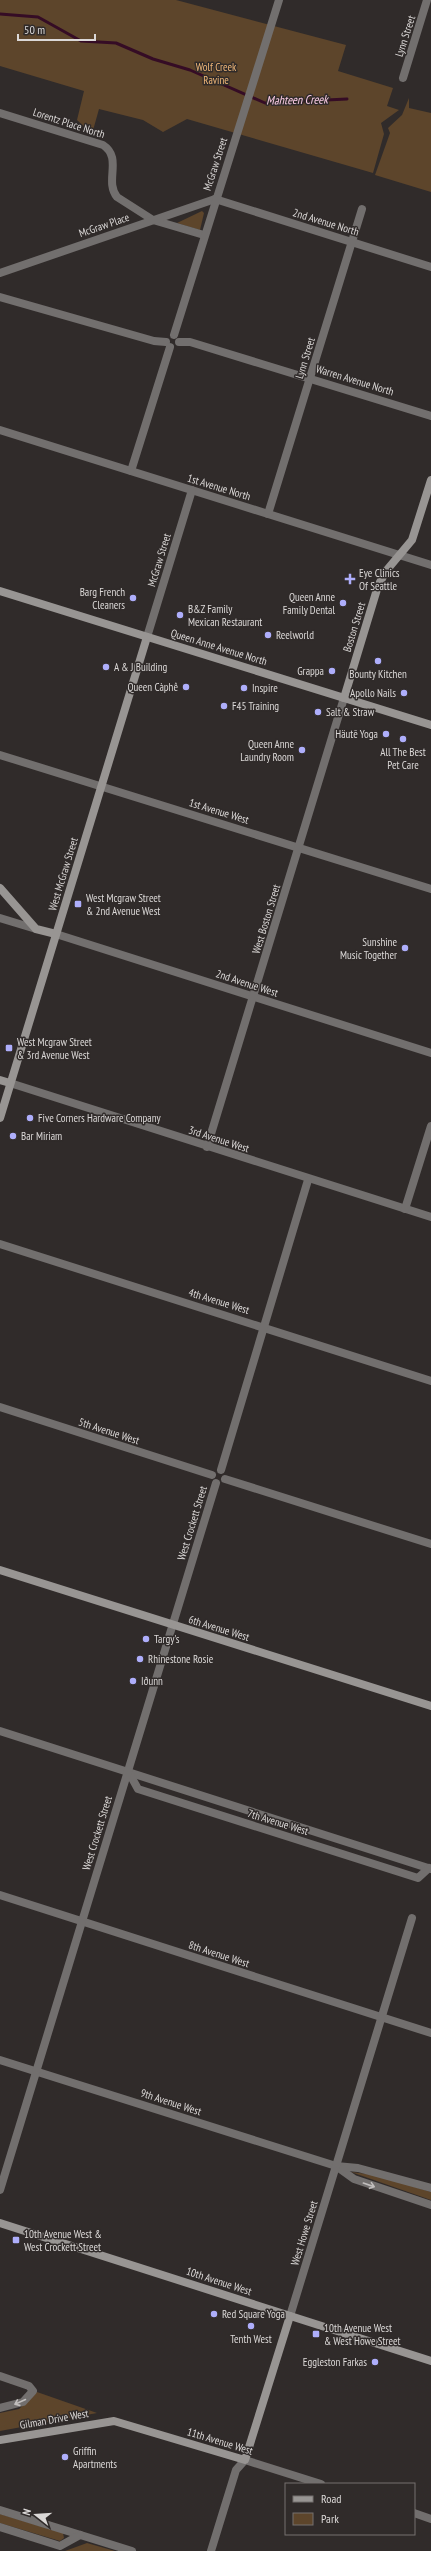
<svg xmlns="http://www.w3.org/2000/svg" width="431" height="2551" font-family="'PT Sans Narrow',sans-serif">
<rect width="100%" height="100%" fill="#302b2a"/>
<!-- green -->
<g fill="#5d452b">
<polygon points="0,0 176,0 346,45 338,71 393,88 387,106 399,110 381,123 384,134 373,173 187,119 163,132 143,120 99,109 92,134 77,120 84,91 0,66"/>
<polygon points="409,98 409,108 431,113 431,192 375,175 390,133 388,128 402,115"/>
<polygon points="202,211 204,213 200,230 177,223"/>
<polygon points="351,2172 375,2175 431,2192 431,2200"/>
<polygon points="37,2392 97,2413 0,2431 0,2413 19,2409"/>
<polygon points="0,2514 63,2533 64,2538 60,2541 0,2523"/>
<polygon points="87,2543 115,2551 65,2551"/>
</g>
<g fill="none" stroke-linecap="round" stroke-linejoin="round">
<!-- stream -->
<polyline stroke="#350c25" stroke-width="3" points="0,14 38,17 81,41 116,43 153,59 190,70 265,103 347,99"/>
<!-- street -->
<g stroke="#726f6e" stroke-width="8">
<polyline points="403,78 427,0"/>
<path d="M0 113 103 145C123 158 104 181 117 197L153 220 204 235"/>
<polyline points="215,199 431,267"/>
<polyline points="0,273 215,199"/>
<polyline points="0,297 154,341 166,342"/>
<polyline points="174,335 279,0"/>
<polyline points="179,342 190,342 431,416"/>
<polyline points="0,430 431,565"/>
<polyline points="131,471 170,347"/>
<polyline points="268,514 362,209"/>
<polyline points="147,637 192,490"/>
<polyline points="0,755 431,889"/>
<polyline points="0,918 36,929"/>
<polyline points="56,934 431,1053"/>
<polyline points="10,1083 431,1217"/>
<polyline points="207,1147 344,698"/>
<polyline points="405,1209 431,1126"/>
<polyline points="0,1244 431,1381"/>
<polyline points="0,1407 212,1475"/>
<polyline points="221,1470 308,1180"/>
<polyline points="225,1479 431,1544"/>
<polyline points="0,1731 431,1869"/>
<polyline points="128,1771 138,1789 418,1878 429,1868"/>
<polyline points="0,1895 431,2033"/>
<polyline points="0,2060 336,2166 354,2179 431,2205"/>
<polyline points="336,2166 358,2168 431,2188"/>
<polyline points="0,2190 216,1483"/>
<polyline points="290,2316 412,1918"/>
<polyline points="0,2376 29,2386 33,2391 23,2402 0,2408"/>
<polyline points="0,2510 132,2551"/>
<polyline points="414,2513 431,2519"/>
<polyline points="0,2527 60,2546 80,2535"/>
<polyline points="211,2551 236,2470 245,2460 321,2484"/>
</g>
<!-- secondary -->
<g stroke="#989593" stroke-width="8">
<polyline points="0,591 431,725"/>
<polyline points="344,698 378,586 386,571 412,540 431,480"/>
<polyline points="0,888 36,929 56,934"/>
<polyline points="0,1080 10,1083"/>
<polyline points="0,1118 147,637"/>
<polyline points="0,1570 431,1706"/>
<polyline points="0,2223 431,2361"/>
<polyline points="0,2440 114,2421 245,2460 290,2316"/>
</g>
</g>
<!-- one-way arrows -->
<defs><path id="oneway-shaft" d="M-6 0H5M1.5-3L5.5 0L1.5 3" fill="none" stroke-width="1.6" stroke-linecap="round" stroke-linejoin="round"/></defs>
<g stroke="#c1bebd">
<use href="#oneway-shaft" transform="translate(369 2185) rotate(19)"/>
<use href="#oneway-shaft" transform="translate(20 2402) rotate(156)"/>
</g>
<!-- markers -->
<g fill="#aeaefb" stroke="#302b2a" stroke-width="1.5">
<path d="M348 573h4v4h4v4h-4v4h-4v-4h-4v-4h4z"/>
<circle cx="133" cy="598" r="4"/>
<circle cx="343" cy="603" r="4"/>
<circle cx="180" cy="615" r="4"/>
<circle cx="268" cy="635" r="4"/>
<circle cx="378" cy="661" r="4"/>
<circle cx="106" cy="667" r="4"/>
<circle cx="332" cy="671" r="4"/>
<circle cx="186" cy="687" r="4"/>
<circle cx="244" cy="688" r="4"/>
<circle cx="404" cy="693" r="4"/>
<circle cx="224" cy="706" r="4"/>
<circle cx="318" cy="712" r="4"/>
<circle cx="386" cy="734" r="4"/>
<circle cx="403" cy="739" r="4"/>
<circle cx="302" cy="750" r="4"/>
<rect x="74" y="900" width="8" height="8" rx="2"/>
<circle cx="405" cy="948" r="4"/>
<rect x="5" y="1044" width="8" height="8" rx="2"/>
<circle cx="30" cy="1118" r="4"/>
<circle cx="13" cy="1136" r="4"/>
<circle cx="146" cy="1639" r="4"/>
<circle cx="140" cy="1659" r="4"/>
<circle cx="133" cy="1681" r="4"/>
<rect x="12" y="2236" width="8" height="8" rx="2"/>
<circle cx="214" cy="2314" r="4"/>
<circle cx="251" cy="2326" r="4"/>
<rect x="312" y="2330" width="8" height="8" rx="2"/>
<circle cx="375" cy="2362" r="4"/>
<circle cx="65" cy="2457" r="4"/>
</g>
<g text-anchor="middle" stroke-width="3" stroke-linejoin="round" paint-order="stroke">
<!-- street labels -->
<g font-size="11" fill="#dbd8d7" stroke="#302b2a">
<text transform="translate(405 36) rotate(-72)" y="4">Lynn Street</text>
<text transform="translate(69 123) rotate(18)" y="4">Lorentz Place North</text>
<text transform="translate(215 164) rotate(-72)" y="4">McGraw Street</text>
<text transform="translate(326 222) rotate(17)" y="4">2nd Avenue North</text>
<text transform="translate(104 225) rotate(-19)" y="4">McGraw Place</text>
<text transform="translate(305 358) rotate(-73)" y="4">Lynn Street</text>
<text transform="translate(355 380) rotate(17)" y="4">Warren Avenue North</text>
<text transform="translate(219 487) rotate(17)" y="4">1st Avenue North</text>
<text transform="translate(159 560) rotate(-73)" y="4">McGraw Street</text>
<text transform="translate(354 627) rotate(-73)" y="4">Boston Street</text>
<text transform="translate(219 647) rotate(17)" y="4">Queen Anne Avenue North</text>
<text transform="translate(219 811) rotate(17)" y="4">1st Avenue West</text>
<text transform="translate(63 874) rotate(-73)" y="4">West McGraw Street</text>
<text transform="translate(266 919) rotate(-73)" y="4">West Boston Street</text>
<text transform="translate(247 983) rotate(18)" y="4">2nd Avenue West</text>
<text transform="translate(219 1139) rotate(18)" y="4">3rd Avenue West</text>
<text transform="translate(219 1301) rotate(17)" y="4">4th Avenue West</text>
<text transform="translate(109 1431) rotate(18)" y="4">5th Avenue West</text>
<text transform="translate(192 1523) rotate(-73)" y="4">West Crockett Street</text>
<text transform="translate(219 1628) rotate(17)" y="4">6th Avenue West</text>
<text transform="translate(278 1822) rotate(17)" y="4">7th Avenue West</text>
<text transform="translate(97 1833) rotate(-73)" y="4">West Crockett Street</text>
<text transform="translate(219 1954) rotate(18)" y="4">8th Avenue West</text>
<text transform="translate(171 2102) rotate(18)" y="4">9th Avenue West</text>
<text transform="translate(304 2233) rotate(-73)" y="4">West Howe Street</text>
<text transform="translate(219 2281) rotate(18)" y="4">10th Avenue West</text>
<text transform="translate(54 2419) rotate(-10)" y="4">Gilman Drive West</text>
<text transform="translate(220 2441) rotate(17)" y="4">11th Avenue West</text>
</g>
<!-- park labels -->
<g font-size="11" fill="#f0b778" stroke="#302b2a">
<text x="216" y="71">Wolf Creek<tspan x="216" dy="13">Ravine</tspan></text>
</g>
<!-- poi labels -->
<g font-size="11" fill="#dbd8d7" stroke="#302b2a" text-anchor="start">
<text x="359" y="577">Eye Clinics<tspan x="359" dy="13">Of Seattle</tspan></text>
<text x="125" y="596" text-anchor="end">Barg French<tspan x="125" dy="13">Cleaners</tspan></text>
<text x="335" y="601" text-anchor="end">Queen Anne<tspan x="335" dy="13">Family Dental</tspan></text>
<text x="188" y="613">B&amp;Z Family<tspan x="188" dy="13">Mexican Restaurant</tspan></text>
<text x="276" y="639">Reelworld</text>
<text x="114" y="671">A &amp; J Building</text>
<text x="324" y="675" text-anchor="end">Grappa</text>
<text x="378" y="678" text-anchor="middle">Bounty Kitchen</text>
<text x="178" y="691" text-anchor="end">Queen Càphê</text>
<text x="252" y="692">Inspire</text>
<text x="396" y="697" text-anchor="end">Apollo Nails</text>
<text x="232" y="710">F45 Training</text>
<text x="326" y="716">Salt &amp; Straw</text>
<text x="378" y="738" text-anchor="end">Häutē Yoga</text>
<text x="294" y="748" text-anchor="end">Queen Anne<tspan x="294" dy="13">Laundry Room</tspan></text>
<text x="403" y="756" text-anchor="middle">All The Best<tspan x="403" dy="13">Pet Care</tspan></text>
<text x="86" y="902">West Mcgraw Street<tspan x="86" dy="13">&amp; 2nd Avenue West</tspan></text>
<text x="397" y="946" text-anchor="end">Sunshine<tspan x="397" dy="13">Music Together</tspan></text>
<text x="17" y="1046">West Mcgraw Street<tspan x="17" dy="13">&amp; 3rd Avenue West</tspan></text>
<text x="38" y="1122">Five Corners Hardware Company</text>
<text x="21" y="1140">Bar Miriam</text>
<text x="154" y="1643">Targy's</text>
<text x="148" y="1663">Rhinestone Rosie</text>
<text x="141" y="1685">Iðunn</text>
<text x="24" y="2238">10th Avenue West &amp;<tspan x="24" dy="13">West Crockett Street</tspan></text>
<text x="222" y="2318">Red Square Yoga</text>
<text x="324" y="2332">10th Avenue West<tspan x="324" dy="13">&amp; West Howe Street</tspan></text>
<text x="251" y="2343" text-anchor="middle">Tenth West</text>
<text x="367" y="2366" text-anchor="end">Eggleston Farkas</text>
<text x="73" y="2455">Griffin<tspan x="73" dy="13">Apartments</tspan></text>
</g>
<!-- water labels -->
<g font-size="12" font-style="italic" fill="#fbcce5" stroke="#302b2a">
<text transform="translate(297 100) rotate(-1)" y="4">Mahteen Creek</text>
</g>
</g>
<!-- legend -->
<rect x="285" y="2483" width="130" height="52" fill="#302b2a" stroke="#74706f"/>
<rect x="293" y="2496" width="20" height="6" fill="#989593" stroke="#74706f"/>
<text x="321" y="2503" font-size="12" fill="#dbd8d7">Road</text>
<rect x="293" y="2513" width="20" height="12" fill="#5d452b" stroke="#74706f"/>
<text x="321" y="2523" font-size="12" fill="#dbd8d7">Park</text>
<!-- north arrow -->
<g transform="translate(36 2515) rotate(287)" stroke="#302b2a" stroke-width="3" paint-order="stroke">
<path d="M0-3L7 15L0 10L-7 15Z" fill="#dbd8d7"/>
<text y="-6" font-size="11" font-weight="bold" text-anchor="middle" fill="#dbd8d7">N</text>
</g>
<!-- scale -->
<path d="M18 34v6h77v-6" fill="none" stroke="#dbd8d7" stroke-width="2"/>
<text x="24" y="34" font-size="12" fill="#dbd8d7" stroke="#302b2a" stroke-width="3" paint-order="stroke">50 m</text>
</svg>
